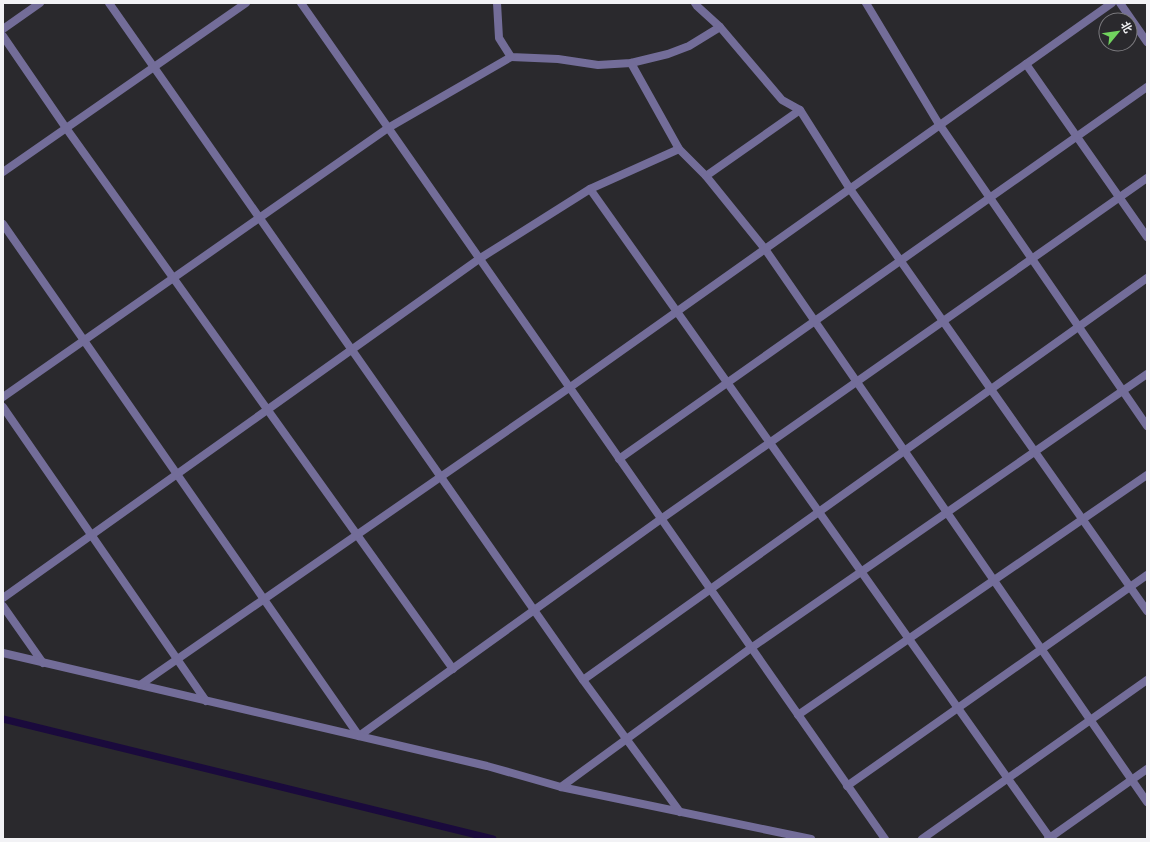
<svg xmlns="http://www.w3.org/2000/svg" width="1150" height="842" font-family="Overpass,'Noto Sans SC',sans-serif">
<rect width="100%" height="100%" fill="#2a292d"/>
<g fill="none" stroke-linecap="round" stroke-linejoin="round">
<!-- stream -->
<polyline stroke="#1a0a3c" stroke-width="7" points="3,719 493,839"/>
<!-- lane -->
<g stroke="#736d99" stroke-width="8">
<polyline points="109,3 583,680 1147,278"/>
<polyline points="301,3 885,839"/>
<polyline points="497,3 499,38 511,57 558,59 598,65 631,63 668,54 689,46 720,27"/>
<polyline points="695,3 697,6 720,27 782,100 800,110 850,189 1147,611"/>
<polyline points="866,3 937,121 1147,426"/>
<polyline points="1120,3 1147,42"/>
<polyline points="3,29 40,3"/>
<polyline points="3,36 66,128 453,669"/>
<polyline points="631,63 679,149 706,176"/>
<polyline points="1026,64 1147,237"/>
<polyline points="800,110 706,176 765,249 1147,802"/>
<polyline points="3,172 246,3"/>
<polyline points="590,189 1050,838"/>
<polyline points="3,224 359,736 661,519 1147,178"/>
<polyline points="3,397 388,128 511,57"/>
<polyline points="3,407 206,701"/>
<polyline points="619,459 1147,87"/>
<polyline points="3,598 479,259 590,189 679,149"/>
<polyline points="3,606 43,663"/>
<polyline points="3,653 487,766 561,787 811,839"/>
<polyline points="583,680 680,812"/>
<polyline points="140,685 569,388 1112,3"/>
<polyline points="798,715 1147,475"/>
<polyline points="847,786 1147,575"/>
<polyline points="561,787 751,648 1147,374"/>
<polyline points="922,839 1147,680"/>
<polyline points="1048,839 1147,769"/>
</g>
</g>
<!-- border -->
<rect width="1150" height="842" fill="none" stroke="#f2f2f5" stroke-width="8"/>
<!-- north arrow -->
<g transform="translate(1118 32) rotate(61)"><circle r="19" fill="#2a292d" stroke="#7a797d"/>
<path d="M0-3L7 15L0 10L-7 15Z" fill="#71d35e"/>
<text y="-6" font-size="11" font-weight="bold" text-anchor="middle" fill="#f2f2f5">北</text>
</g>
</svg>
